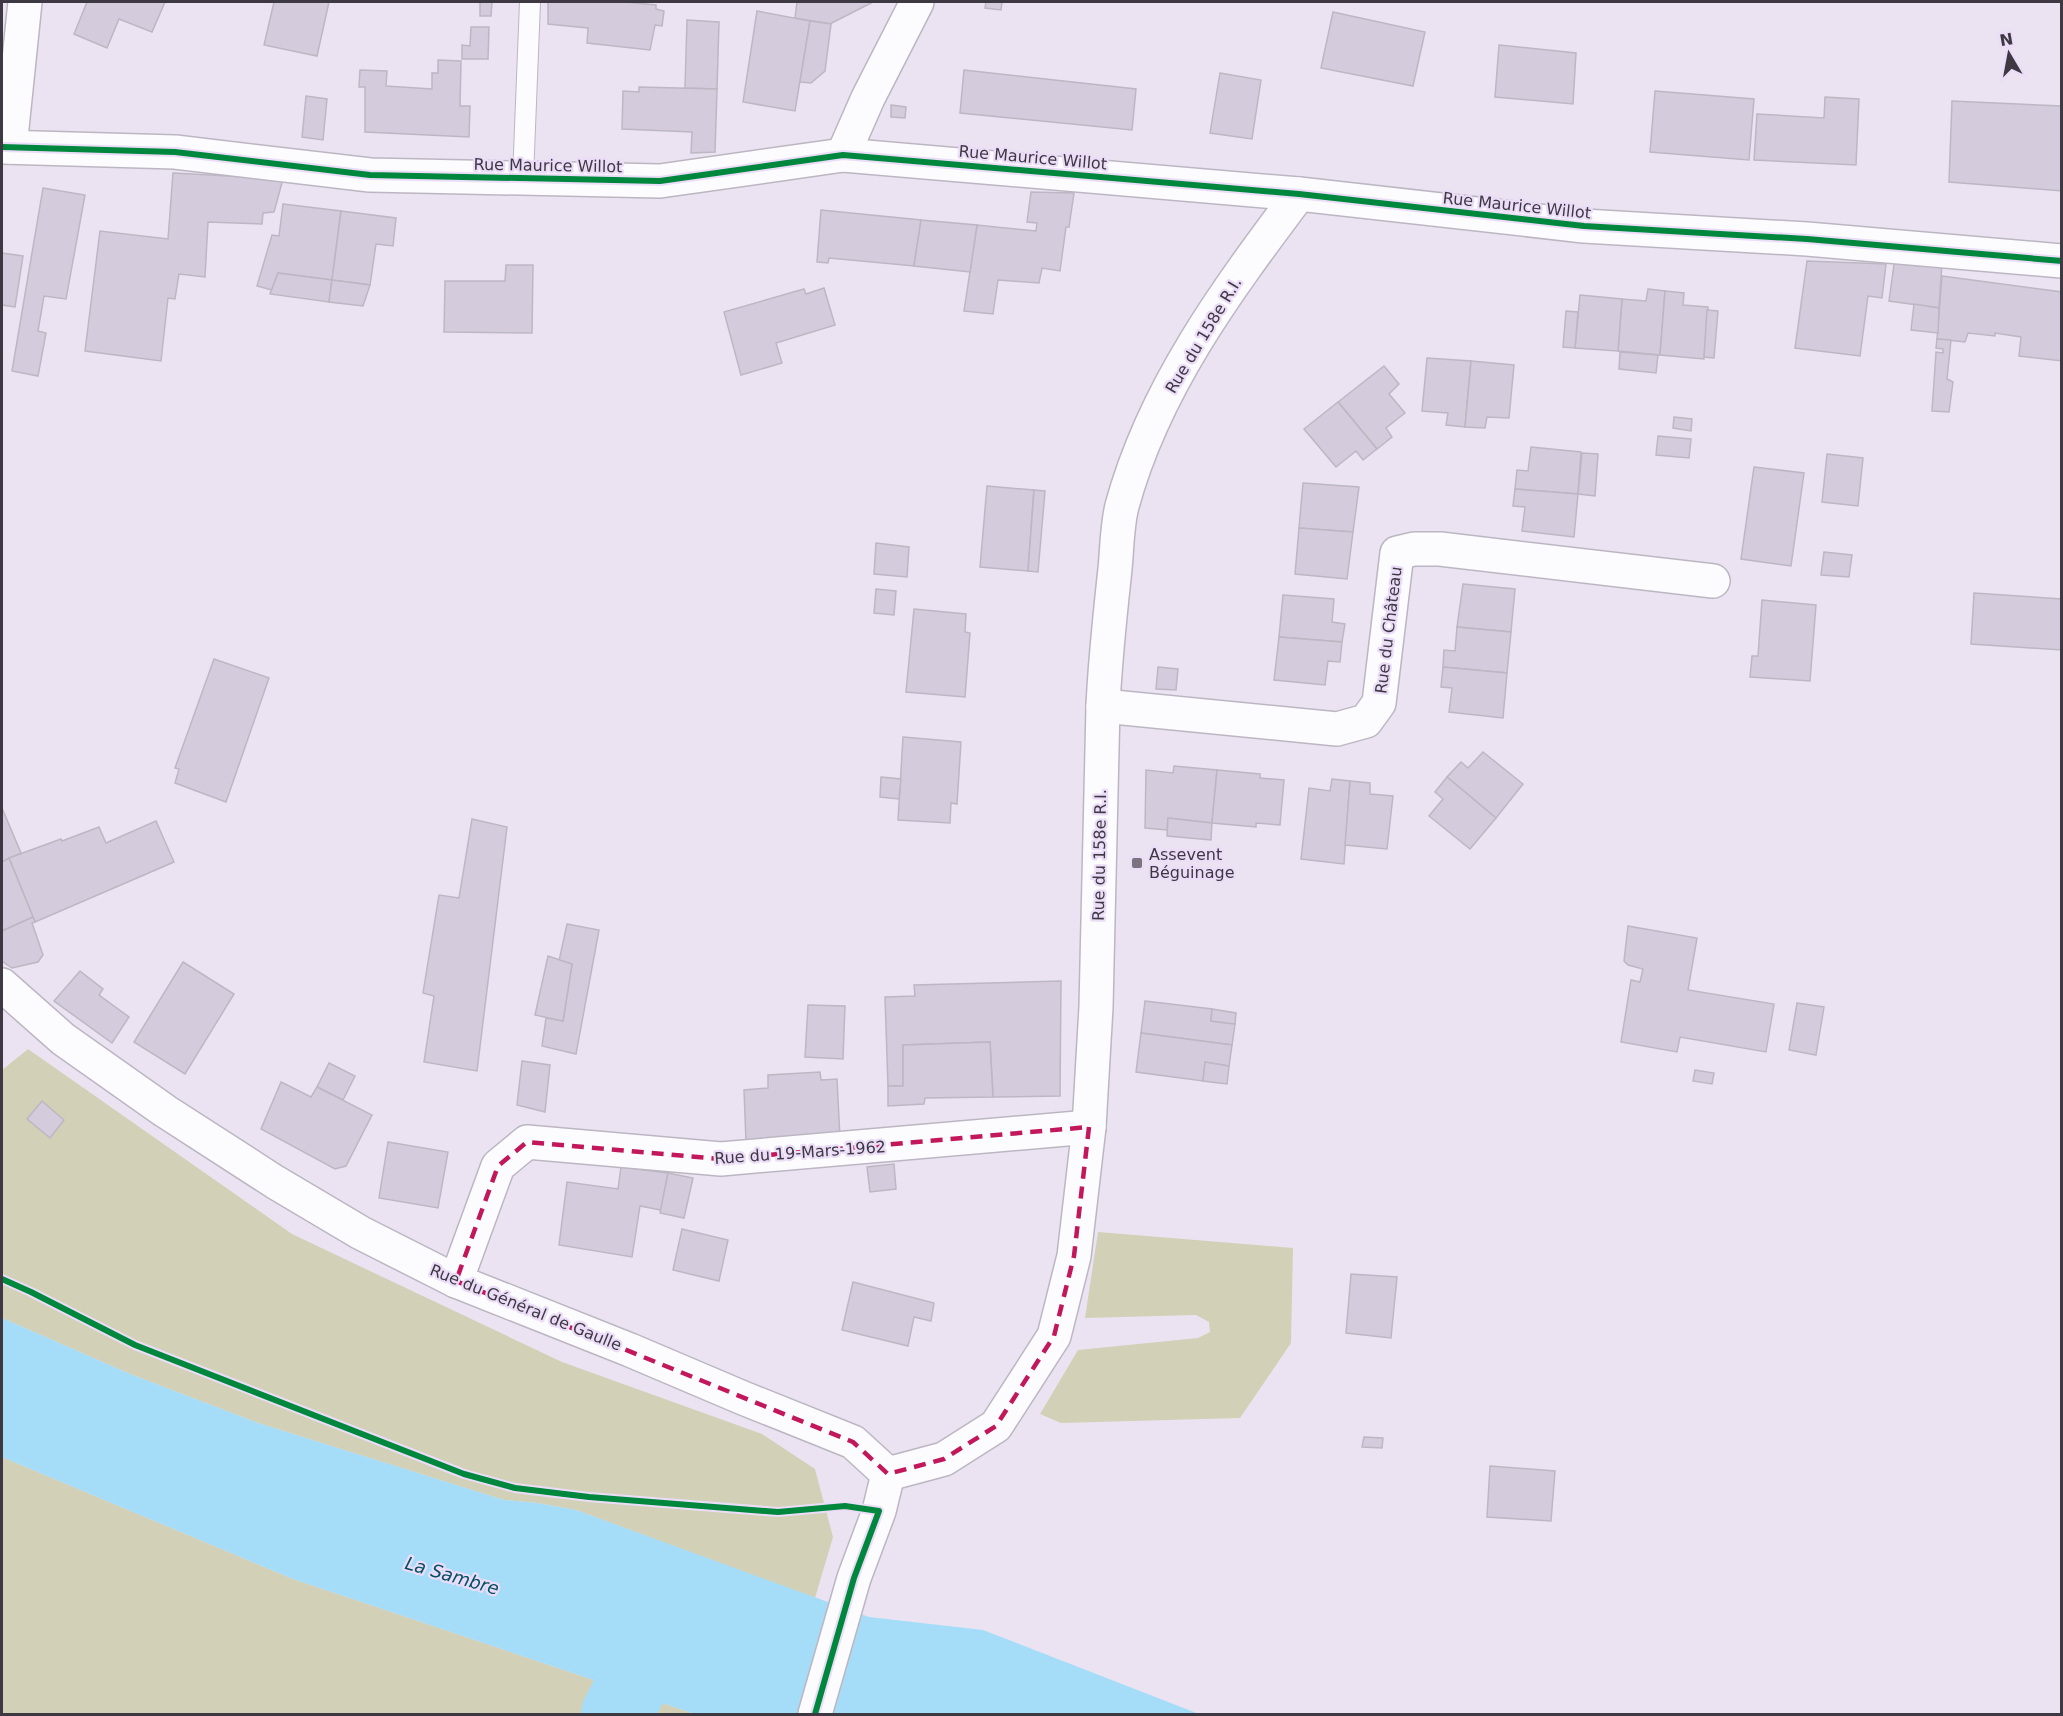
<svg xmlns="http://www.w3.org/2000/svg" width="2063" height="1716" font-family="'DejaVu Sans',sans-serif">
<rect width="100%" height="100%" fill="#ebe3f2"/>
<!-- green -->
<g fill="#d2d1b7">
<polygon points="28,1049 292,1234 562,1362 762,1434 815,1469 833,1537 815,1598 576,1510 537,1503 504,1500 258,1423 130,1374 2,1318 2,1070"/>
<polygon points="1098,1232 1293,1248 1291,1343 1240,1418 1061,1423 1040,1414 1078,1350 1198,1338 1210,1332 1209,1322 1196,1315 1085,1318"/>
<polygon points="2,1457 293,1579 695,1714 2,1714"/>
</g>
<!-- water -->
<polygon fill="#a5ddf8" points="2,1318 130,1374 258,1423 504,1500 537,1503 576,1510 869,1617 983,1630 1199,1714 695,1714 293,1579 2,1457"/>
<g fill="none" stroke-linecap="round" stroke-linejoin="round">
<!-- river -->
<polyline stroke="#a5ddf8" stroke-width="72" points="617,1714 642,1665 654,1631"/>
</g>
<!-- building -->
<g fill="#d4cbdc" stroke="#bdb7c3" stroke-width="1.5">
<polygon points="87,2 165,2 152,32 119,19 107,48 74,34"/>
<polygon points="274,2 329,2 317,56 264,45"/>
<polygon points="480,2 492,2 491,16 480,16"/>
<polygon points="548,2 624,2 656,5 656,9 664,11 662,26 655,25 650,50 587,43 588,28 548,24"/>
<polygon points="797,2 873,2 830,24 795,18"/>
<polygon points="986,2 1002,2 1001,10 985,8"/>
<polygon points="757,11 810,21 795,111 743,102"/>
<polygon points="1333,12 1425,32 1413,86 1321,68"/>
<polygon points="687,20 719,22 717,89 685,88"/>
<polygon points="810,21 831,24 825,71 811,83 800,82"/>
<polygon points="471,27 489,27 488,59 462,59 462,45 470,46"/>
<polygon points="1499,45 1576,53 1573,104 1495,97"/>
<polygon points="438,60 461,61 460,106 470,106 469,137 365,132 365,87 359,87 360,70 387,71 386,86 432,89 432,73 438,73"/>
<polygon points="964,70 1136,89 1132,130 960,113"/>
<polygon points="1220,73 1261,80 1252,139 1210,133"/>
<polygon points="639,87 717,89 715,152 691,153 692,132 622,129 623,91 639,92"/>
<polygon points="1655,91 1754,99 1749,160 1650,152"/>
<polygon points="306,96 327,99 323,140 302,137"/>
<polygon points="1825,97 1859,99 1856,165 1754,160 1757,114 1824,118"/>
<polygon points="1952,101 2062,106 2062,191 1949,182"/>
<polygon points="891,105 906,107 905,118 891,117"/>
<polygon points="173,173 283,179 274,212 263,213 262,224 208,222 205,277 179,274 175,299 168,298 161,361 85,351 100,231 168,239"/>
<polygon points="43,188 85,195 66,299 44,296 38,331 46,333 38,376 12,371"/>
<polygon points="1031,192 1074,193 1069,227 1066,227 1060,271 1042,268 1039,283 998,280 993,314 964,311 977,225 1036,231 1037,223 1027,222"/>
<polygon points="283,204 341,211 332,280 278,273 272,290 257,286 272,235 279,236"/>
<polygon points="821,210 921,220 914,266 829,258 828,263 817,262"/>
<polygon points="341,211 396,218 393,246 376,244 370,285 332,280"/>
<polygon points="921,220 977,225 970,272 914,266"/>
<polygon points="2,253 23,256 15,307 2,305"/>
<polygon points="1895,257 1942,263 1939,308 1889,301"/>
<polygon points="1807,261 1886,264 1882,298 1868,296 1860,356 1795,348"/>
<polygon points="506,265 533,265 532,333 444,332 445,281 505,281"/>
<polygon points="278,273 332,280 329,302 270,294"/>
<polygon points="1942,276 2062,292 2062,361 2019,356 2021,337 1995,333 1995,336 1968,333 1965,342 1937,339"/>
<polygon points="332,280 370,285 363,306 329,302"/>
<polygon points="824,288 835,325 776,343 782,363 741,375 724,312 804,289 806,294"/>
<polygon points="1648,289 1665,291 1660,355 1618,351 1622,299 1646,301"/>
<polygon points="1665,291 1684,293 1683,305 1708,307 1704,359 1660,355"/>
<polygon points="1580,295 1622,299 1618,351 1575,348"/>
<polygon points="1914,304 1939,308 1938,333 1911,330"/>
<polygon points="1707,310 1718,311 1714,358 1704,357"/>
<polygon points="1566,311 1578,312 1575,348 1563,347"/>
<polygon points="1937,339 1951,340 1947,379 1953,382 1949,412 1932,411 1936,352 1943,353 1943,349 1936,348"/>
<polygon points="1620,352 1658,355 1656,373 1619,369"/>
<polygon points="1427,358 1471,361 1465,427 1446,425 1448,413 1422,411"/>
<polygon points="1471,361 1514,365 1509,418 1487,417 1485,428 1465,427"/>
<polygon points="1384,366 1399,384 1389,394 1405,413 1386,428 1392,437 1377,449 1338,402"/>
<polygon points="1338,402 1377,449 1363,460 1356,451 1336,467 1304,429"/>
<polygon points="1674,417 1692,419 1691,431 1673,428"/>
<polygon points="1658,436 1691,439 1689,458 1656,455"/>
<polygon points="1531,447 1581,452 1578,494 1515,489 1517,470 1528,471"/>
<polygon points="1582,453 1598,454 1595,496 1578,494"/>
<polygon points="1827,454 1863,458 1858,506 1822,502"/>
<polygon points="1754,467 1804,473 1791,566 1741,559"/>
<polygon points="1303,483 1359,487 1353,532 1299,528"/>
<polygon points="987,486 1034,490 1028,571 980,567"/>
<polygon points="1515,489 1578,494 1574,537 1522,531 1525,507 1513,506"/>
<polygon points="1034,490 1045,491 1038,572 1028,571"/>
<polygon points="1299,528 1353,532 1347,579 1295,574"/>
<polygon points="876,543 909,547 907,577 874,574"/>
<polygon points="1824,552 1852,555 1849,577 1821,575"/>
<polygon points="1463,584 1515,589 1511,632 1457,627"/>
<polygon points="876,589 896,591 894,615 874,613"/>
<polygon points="1974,593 2062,599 2062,650 1971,644"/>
<polygon points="1283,595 1334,599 1332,622 1345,624 1342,642 1279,637"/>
<polygon points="1762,600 1816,605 1810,681 1750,677 1752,656 1758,656"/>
<polygon points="914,609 966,614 965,632 970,633 965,697 906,692"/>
<polygon points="1457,627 1511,632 1507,673 1443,667 1444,650 1455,651"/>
<polygon points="1279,637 1342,642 1340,662 1328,661 1325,685 1274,680"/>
<polygon points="214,659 269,678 226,802 175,783 179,769 175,768"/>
<polygon points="1158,667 1178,669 1176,690 1156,689"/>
<polygon points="1443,667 1507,673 1503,718 1449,712 1452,688 1441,687"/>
<polygon points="903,737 961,742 957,804 951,803 950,823 898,820"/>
<polygon points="1483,752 1523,784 1496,818 1447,777 1461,762 1468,768"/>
<polygon points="1174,766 1217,770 1212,823 1168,818 1167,830 1145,828 1146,770 1173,773"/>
<polygon points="1217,770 1260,774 1260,778 1284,780 1280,825 1256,823 1256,827 1212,823"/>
<polygon points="881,777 901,779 899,799 880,797"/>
<polygon points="1447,777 1496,818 1470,849 1429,816 1443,799 1435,792"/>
<polygon points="1332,779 1350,781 1344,864 1301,859 1309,788 1330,791"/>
<polygon points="1350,781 1370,783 1370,794 1393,796 1387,849 1345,845"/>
<polygon points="2,808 21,853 2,862"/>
<polygon points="1168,818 1212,823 1211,840 1167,836"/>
<polygon points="472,819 507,827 477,1071 424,1062 434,996 423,993 439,895 459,898"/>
<polygon points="156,821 174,862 35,922 9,858 61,839 62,841 99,827 106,843"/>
<polygon points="9,858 33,917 2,931 2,862"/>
<polygon points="33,917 35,922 32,923 43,955 38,962 12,968 2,961 2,931"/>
<polygon points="567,924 599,930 576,1054 542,1046 546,1018 563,1021 572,964 559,961"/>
<polygon points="1628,926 1697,938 1688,990 1774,1004 1766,1052 1680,1037 1677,1052 1621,1042 1631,980 1640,982 1643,969 1628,965 1624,961"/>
<polygon points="548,956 572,964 563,1021 535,1015"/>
<polygon points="183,962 234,994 185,1074 134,1042"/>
<polygon points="80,971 103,989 99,995 129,1017 112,1043 54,1001"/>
<polygon points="1061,981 1060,1096 993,1097 990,1042 903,1045 903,1086 888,1086 885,997 915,996 914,985"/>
<polygon points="1145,1001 1212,1009 1211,1021 1235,1024 1232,1045 1141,1033"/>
<polygon points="1797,1003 1824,1007 1816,1055 1789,1050"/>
<polygon points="808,1005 845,1006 843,1059 805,1057"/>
<polygon points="1212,1009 1236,1013 1235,1024 1211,1021"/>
<polygon points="1141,1033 1232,1045 1229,1066 1205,1062 1203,1081 1136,1072"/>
<polygon points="990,1042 993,1097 925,1098 924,1104 888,1106 888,1086 903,1086 903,1045"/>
<polygon points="522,1061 550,1065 545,1112 517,1105"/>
<polygon points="1205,1062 1229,1066 1227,1084 1203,1081"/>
<polygon points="329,1063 355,1076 343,1100 317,1087"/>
<polygon points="1695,1070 1714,1073 1712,1084 1693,1081"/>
<polygon points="820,1072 821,1080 837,1079 840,1138 746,1142 744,1090 768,1088 768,1075"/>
<polygon points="281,1082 311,1097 317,1087 372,1115 346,1166 335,1169 261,1129"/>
<polygon points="42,1101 64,1120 50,1138 27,1119"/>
<polygon points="388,1142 448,1152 438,1208 379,1198"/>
<polygon points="894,1164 896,1189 870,1192 867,1167"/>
<polygon points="621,1167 668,1173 661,1210 640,1206 632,1257 559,1245 567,1182 618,1189"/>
<polygon points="668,1173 693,1178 684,1218 660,1213"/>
<polygon points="682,1229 728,1240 719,1281 673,1270"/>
<polygon points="1351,1274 1397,1277 1391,1338 1346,1333"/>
<polygon points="853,1282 934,1303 931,1321 914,1317 908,1346 842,1330"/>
<polygon points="1364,1437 1383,1438 1382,1448 1362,1447"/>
<polygon points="1490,1466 1555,1471 1551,1521 1487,1517"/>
</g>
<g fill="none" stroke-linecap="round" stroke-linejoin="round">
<!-- service casing -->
<g stroke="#bcb6c2" stroke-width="22">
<polyline id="service" points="523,178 530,2"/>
</g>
<!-- minor casing -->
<g stroke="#bcb6c2" stroke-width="36">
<g id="minor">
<polyline points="2,147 175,152 370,175 660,181 843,155 1299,194 1584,226 1807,239 2062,261"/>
<polyline points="10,147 25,2"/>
<polyline points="843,155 868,98 917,2"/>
<polyline points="1103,706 1337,729 1366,721 1379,703 1397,553 1414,549 1440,549 1713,581"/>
<polyline points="456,1281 498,1166 527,1142 721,1159 1089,1127"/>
<path d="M888 1474 944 1459 996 1426 1054 1336 1074 1256 1089 1127 1096 1007 1103 706C1105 660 1110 615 1115 569 1117 549 1117 525 1122 506 1154 388 1227 290 1299 194"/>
</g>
</g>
<!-- tertiary casing -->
<g stroke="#bcb6c2" stroke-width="36">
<polyline id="tertiary" points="2,985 63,1039 165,1111 275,1182 361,1233 456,1281 630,1350 743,1398 853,1442 888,1474 879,1511 854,1578 815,1714"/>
</g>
<!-- service -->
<use href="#service" stroke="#fcfbfd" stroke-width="20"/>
<!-- minor -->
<use href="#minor" stroke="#fcfbfd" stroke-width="33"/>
<!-- tertiary -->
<use href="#tertiary" stroke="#fcfbfd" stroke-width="33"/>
<!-- cycleway casing -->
<g stroke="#ebddf8" stroke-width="10">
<g id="cycleway">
<polyline points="2,147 175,152 370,175 660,181 843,155 1299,194 1584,226 1807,239 2062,261"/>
<polyline points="2,1279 31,1292 135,1345 464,1474 515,1488 589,1497 778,1512 845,1506 879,1511 854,1578 815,1714"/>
</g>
</g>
<!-- cycleway -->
<use href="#cycleway" stroke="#00873e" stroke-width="6"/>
</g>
<!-- marked area -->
<path fill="none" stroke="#c2185b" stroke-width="4.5" stroke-dasharray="12 8" stroke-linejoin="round" d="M1089 1127 1074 1256 1054 1336 996 1426 944 1459 888 1474 853 1442 456 1281 498 1166 527 1142 721 1159Z"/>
<!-- markers -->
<rect fill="#7b7480" stroke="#ebddf8" stroke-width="2" x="1131" y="857" width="12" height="12" rx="3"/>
<g text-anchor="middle" stroke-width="4.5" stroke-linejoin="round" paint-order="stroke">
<!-- street labels -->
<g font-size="16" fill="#3e3843" stroke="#ebddf8">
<text transform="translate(1033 157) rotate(5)" y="6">Rue Maurice Willot</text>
<text transform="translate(548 165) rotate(1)" y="6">Rue Maurice Willot</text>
<text transform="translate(1517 205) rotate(6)" y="6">Rue Maurice Willot</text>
<text transform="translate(1203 335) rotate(-59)" y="6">Rue du 158e R.I.</text>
<text transform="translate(1388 630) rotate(-83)" y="6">Rue du Château</text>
<text transform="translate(1099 855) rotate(-89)" y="6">Rue du 158e R.I.</text>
<text transform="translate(800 1152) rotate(-4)" y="6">Rue du 19-Mars-1962</text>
<text transform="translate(526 1307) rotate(22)" y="6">Rue du Général de Gaulle</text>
</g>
<!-- poi labels -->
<g font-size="16" fill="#3e3843" stroke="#ebddf8" text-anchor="start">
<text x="1149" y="860">Assevent<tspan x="1149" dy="18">Béguinage</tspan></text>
</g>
<!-- water labels -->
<g font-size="18" font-style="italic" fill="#065065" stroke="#ebddf8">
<text transform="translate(452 1576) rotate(16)" y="6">La Sambre</text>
</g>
</g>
<!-- border -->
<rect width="2063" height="1716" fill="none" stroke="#3e3843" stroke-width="6"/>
<!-- north arrow -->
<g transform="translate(2009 54) rotate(350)" stroke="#ebddf8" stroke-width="4.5" paint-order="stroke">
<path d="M0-4.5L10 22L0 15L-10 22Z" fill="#3e3843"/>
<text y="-9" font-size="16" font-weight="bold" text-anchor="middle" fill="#3e3843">N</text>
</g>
</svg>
